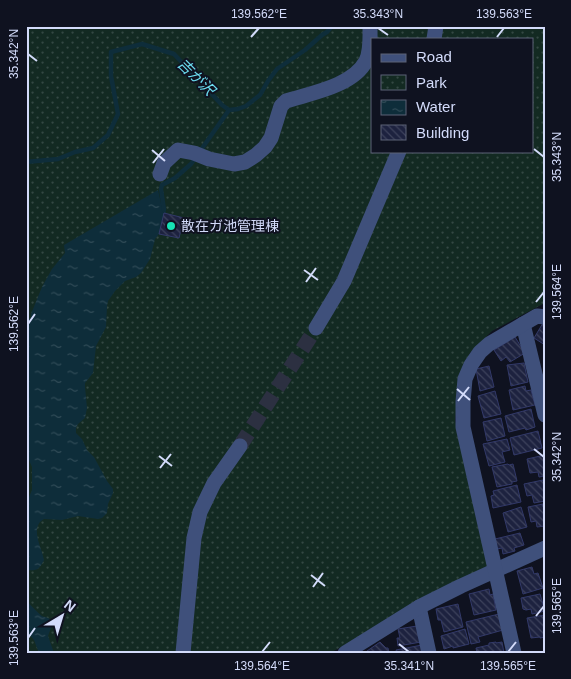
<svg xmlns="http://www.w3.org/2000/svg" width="571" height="679" font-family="Helvetica,'Noto Sans JP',sans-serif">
<defs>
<pattern id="park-dots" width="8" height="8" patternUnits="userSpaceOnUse" patternTransform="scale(1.25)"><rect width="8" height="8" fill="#132a22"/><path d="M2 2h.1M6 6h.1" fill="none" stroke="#344843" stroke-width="1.8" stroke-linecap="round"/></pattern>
<pattern id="water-ripples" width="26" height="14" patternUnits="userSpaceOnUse" patternTransform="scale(1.25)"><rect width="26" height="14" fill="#0e2d3a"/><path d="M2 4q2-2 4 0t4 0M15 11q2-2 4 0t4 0" fill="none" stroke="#304b57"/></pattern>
<pattern id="building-back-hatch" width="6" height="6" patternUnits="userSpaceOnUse" patternTransform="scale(1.25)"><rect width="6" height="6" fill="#1d223f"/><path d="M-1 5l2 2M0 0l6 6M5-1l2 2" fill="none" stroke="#3d425c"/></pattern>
</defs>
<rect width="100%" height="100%" fill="#0f1220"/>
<!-- park -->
<path fill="url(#park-dots)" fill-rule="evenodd" d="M26 26H545V305L543 304 492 331 470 353 460 379 455 420 490 567 330 653H26ZM372 39H532V151H372Z"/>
<!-- water -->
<g fill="url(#water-ripples)">
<path d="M158 190 162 208 166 212 159 234 155 239 150 259 141 273 136 277 125 281 115 291 108 301 107 306 106 327 96 346 93 373 85 383V387L87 408 85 418 78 424 76 428V433L82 439 87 450 94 457 107 481 113 489V493L108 504 107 513 102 518 98 519 78 516 62 520 44 519C29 527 42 548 44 560 39 570 37 571 26 570V504L32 490V467L29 460 26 458V322L31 317V314L42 287 52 269 65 253 64 245Z"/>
<path d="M26 601C31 605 38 613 42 616 47 618 49 617 53 622L48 636 54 653H39L34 640 26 631Z"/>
</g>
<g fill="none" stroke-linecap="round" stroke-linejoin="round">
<!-- stream -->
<g stroke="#0e2d3a" stroke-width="4.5">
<polyline points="26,162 58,159 75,152 93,148 108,135 118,114 111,76 111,52 142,44 174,54 222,105 229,110 238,109 246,106 260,95 268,81 277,69 305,50 322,35 327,32 332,26"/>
<polyline points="164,210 161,189 162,185 175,178 191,164 229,110"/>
</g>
</g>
<!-- building -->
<g fill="url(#building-back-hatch)" stroke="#323969">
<polygon points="164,213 184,218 179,238 159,234"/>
<polygon points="543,323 545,324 545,345 534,338"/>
<polygon points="515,337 525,353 510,362 506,357 501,361 494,350"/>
<polygon points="524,363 528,382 511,386 507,365"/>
<polygon points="489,366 494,387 480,391 476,369"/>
<polygon points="525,386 526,391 531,390 535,405 513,410 509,390"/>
<polygon points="495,391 501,414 484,418 478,396"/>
<polygon points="531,409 535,427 526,430 525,428 509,432 505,416"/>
<polygon points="501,418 505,436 487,441 483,422"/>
<polygon points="538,431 542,448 514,455 510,438"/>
<polygon points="507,439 510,450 502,452 505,462 489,466 483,444"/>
<polygon points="545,455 545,476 539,477 538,472 530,473 527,459"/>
<polygon points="508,464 509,465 513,464 517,481 512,482 512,484 497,487 492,467"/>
<polygon points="543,480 544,484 545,484 545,501 534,503 532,495 527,496 524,484"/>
<polygon points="517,485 521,502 493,508 491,496 494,495 493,491"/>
<polygon points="543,504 543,507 545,506 545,526 537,527 536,521 531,522 528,507"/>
<polygon points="521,507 527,527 508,532 503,513"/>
<polygon points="520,533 524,545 514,548 515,551 503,554 502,548 497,549 495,539"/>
<polygon points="532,567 534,574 538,573 543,588 523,594 517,571"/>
<polygon points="489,589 490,595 493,594 496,610 474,615 469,594"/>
<polygon points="540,594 545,611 532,614 531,609 526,610 523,609 521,598"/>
<polygon points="458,604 463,627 444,632 441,620 438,620 436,609"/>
<polygon points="499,614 503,630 478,637 480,642 471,644 466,622"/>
<polygon points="545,615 545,637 540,638 540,637 531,638 527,618"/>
<polygon points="417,626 421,642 398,646 397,638 400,638 398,629"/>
<polygon points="465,629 469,644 453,648 453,646 444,649 441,636"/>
<polygon points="380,642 386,648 388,648 389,653 368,653 367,651"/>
<polygon points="496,642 496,643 502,642 504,653 477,653 476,648 489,645 489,643"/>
<polygon points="422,645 423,653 397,653 396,650"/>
</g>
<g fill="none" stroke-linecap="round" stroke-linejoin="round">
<!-- minor-tunnel -->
<polyline stroke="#2c3041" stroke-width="15" stroke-dasharray="15 8" stroke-linecap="butt" points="240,446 316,328"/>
<!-- minor -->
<g stroke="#3f507b" stroke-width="15">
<polyline points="434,39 436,26"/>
<path d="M160 174 164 163 178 150 194 153 209 159 234 164 245 162 256 155 265 147 271 138 281 106 286 101C311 93 353 86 366 61 371 51 370 38 370 26"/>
<polyline points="523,324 545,415"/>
<polyline points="316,328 344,281 399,151"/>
<polyline points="419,607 429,653"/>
<polyline points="183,653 194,538 200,512 214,483 240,446"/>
<polyline points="345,653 419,607 461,586 545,548"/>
<polyline points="514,653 463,427 463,402 465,379 471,365 480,352 489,344 537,316 545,317"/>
</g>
</g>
<!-- ticks -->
<path fill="none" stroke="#d3dbfa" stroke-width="2" d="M378 28 388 35M251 37 259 28M497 37 504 28M28 54 37 61M534 149 544 157M152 150 165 161M153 163 164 149M304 270 318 280M306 282 316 268M536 302 544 292M28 324 35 314M457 389 470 400M458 401 469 387M534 449 544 457M159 456 172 466M160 468 171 454M311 575 325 586M313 587 323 573M536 616 544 606M28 638 35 628M399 644 409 652M262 652 270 642M508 652 516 642"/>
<!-- markers -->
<circle fill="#17e2b5" stroke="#0f1220" stroke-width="2" cx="171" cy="226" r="5"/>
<g text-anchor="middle" stroke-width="4" stroke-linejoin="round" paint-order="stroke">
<!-- poi labels -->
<g font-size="14" fill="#d3dbfa" stroke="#0f1220" text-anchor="start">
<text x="181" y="231">散在ガ池管理棟</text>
</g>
<!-- water labels -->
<g font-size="15" font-style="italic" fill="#6cddf0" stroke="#0f1220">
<text transform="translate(196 77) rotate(45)" y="5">吉が沢</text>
</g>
</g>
<!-- border -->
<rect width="571" height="679" fill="none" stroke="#0f1220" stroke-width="55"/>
<!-- legend -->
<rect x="371" y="38" width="162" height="115" fill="#0f1220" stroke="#5d6277"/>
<rect x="381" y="54" width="25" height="8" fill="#3f507b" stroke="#5d6277"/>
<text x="416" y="62" font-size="15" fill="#d3dbfa">Road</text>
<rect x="381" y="75" width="25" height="15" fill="url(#park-dots)" stroke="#5d6277"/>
<text x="416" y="88" font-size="15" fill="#d3dbfa">Park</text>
<rect x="381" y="100" width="25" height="15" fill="url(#water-ripples)" stroke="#5d6277"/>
<text x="416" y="112" font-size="15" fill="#d3dbfa">Water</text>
<rect x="381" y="125" width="25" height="15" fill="url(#building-back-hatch)" stroke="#5d6277"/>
<text x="416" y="138" font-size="15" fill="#d3dbfa">Building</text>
<!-- north arrow -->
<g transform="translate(62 616) rotate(38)" stroke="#0f1220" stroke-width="4" paint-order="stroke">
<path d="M0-4L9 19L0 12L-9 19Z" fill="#d3dbfa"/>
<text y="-8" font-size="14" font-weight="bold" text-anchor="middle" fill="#d3dbfa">N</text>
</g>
<rect x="28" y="28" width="516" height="624" fill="none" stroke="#d3dbfa" stroke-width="2"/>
<g font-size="12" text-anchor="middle" fill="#d3dbfa">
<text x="259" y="18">139.562°E</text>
<text x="378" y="18">35.343°N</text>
<text x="504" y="18">139.563°E</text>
<text transform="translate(14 54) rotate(-90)" y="4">35.342°N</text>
<text transform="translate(557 157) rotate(-90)" y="4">35.343°N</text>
<text transform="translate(557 292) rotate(-90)" y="4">139.564°E</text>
<text transform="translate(14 324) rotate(-90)" y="4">139.562°E</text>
<text transform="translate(557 457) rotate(-90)" y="4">35.342°N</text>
<text transform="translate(557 606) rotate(-90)" y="4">139.565°E</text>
<text transform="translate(14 638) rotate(-90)" y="4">139.563°E</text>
<text x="262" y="670">139.564°E</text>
<text x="409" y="670">35.341°N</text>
<text x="508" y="670">139.565°E</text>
</g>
</svg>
